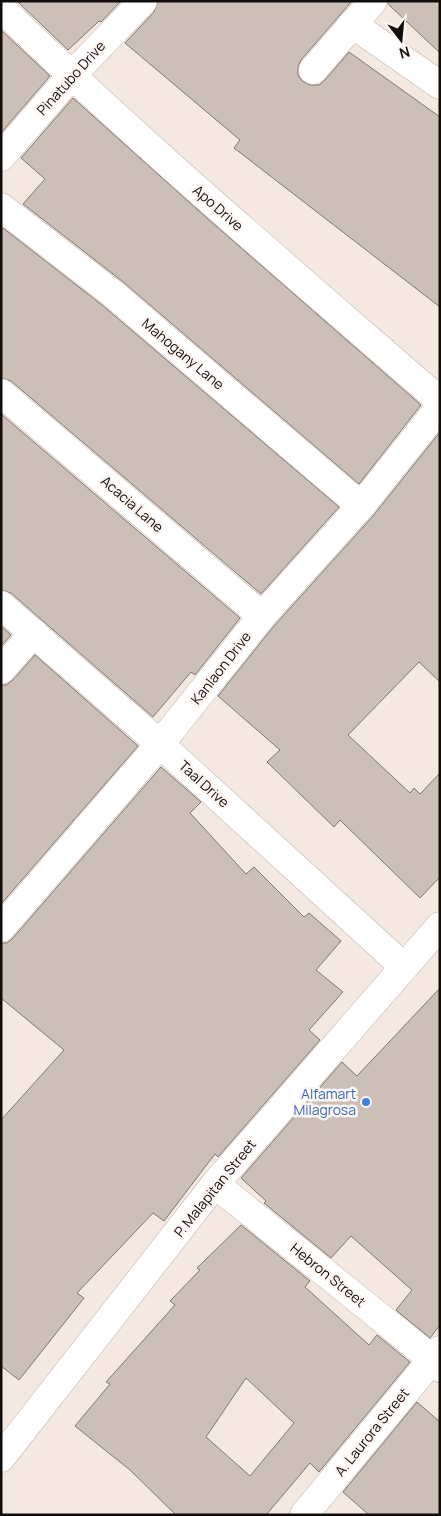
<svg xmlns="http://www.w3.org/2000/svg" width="441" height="1516" font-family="Manrope,sans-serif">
<rect width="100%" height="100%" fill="#f4e8e0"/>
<!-- building -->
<g fill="#cbbfb7" stroke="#827770" fill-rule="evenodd">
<polygon points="17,1 121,1 101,22 99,21 68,50"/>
<polygon points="158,1 352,1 301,60 298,67 298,75 302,81 310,85 319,85 325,80 349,52 440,117 440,307 234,148 240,140 125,43 154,12"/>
<polygon points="388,1 440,1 440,53 388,4"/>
<polygon points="1,30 50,76 1,133"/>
<polygon points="73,98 208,219 421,405 359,484 122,281 23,204 45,179 21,158"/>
<polygon points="3,228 102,305 339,507 261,594 11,381 1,378 1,230"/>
<polygon points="1,414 240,618 195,675 191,672 153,717 11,593 1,590"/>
<polygon points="440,432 440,682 419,662 348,735 410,793 414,788 420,794 440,773 440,877 420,898 340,820 334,827 267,762 280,750 218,696 274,626 373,516"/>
<polygon points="1,626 11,635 1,646"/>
<polygon points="35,655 138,746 1,904 1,685 6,685 13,680"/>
<polygon points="161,767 201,802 190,813 246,874 254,867 304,917 309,913 341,941 316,970 343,992 309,1030 320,1040 218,1157 215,1154 164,1221 153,1213 77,1293 84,1298 19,1380 1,1366 1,1120 64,1050 1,998 1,943 7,943 13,938"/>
<polygon points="440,988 440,1325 430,1338 396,1310 412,1290 351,1236 331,1258 264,1203 266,1201 241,1178 342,1062 357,1076"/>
<path d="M241 1225 310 1281 305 1287 369 1345 377 1335 410 1362 319 1472 310 1463 266 1515H176L130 1470 75 1426 110 1384 106 1382 175 1305 170 1301 200 1270 197 1268ZM246 1378 294 1423 250 1476 206 1437Z"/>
<polygon points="417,1402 440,1422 440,1515 369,1515 343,1492"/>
</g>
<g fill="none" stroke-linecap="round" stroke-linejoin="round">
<!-- minor casing -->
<g stroke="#c3b7b0" stroke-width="29">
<g id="minor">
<path d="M1 8C142 145 292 272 440 401"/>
<polyline points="352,24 440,85"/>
<polyline points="313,70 373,1"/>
<polyline points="1,157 71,76 143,1"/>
<polyline points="1,207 112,293 361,506"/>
<polyline points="1,393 262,616"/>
<polyline points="1,605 160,744 404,967"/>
<polyline points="1,670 34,633"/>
<polyline points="1,928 160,744 262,616 361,506 440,407"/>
<polyline points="215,1184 432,1359 440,1368"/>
<polyline points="1,1458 215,1184 440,926"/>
<polyline points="304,1515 440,1350"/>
</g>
</g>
<!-- minor -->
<use href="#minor" stroke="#fff" stroke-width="28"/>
</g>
<!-- markers -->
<circle fill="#3f7fe0" stroke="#fef6f2" stroke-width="2" cx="366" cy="1102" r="5"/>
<g text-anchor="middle" stroke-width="5" stroke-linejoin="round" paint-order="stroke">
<!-- street labels -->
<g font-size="14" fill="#110d0a" stroke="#fef6f2">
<text transform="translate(71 78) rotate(-48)" y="5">Pinatubo Drive</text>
<text transform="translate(218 208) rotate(41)" y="5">Apo Drive</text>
<text transform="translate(183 354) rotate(40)" y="5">Mahogany Lane</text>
<text transform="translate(132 504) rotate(41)" y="5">Acacia Lane</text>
<text transform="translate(221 668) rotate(-52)" y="5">Kanlaon Drive</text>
<text transform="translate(204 784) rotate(42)" y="5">Taal Drive</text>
<text transform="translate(215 1188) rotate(-51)" y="5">P. Malapitan Street</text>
<text transform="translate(328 1275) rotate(39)" y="5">Hebron Street</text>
<text transform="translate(372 1432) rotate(-51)" y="5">A. Laurora Street</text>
</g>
<!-- shop labels -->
<g font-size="14" fill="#366cbe" stroke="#fef6f2" text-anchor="end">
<text x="356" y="1099">Alfamart<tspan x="356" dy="16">Milagrosa</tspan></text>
</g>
</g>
<!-- border -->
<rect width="441" height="1516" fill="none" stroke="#110d0a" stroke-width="5"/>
<!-- north arrow -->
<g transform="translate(401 40) rotate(164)" stroke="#fef6f2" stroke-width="4" paint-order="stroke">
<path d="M0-4L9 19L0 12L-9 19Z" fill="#110d0a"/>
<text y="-8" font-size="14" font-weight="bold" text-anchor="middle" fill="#110d0a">N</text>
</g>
</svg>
